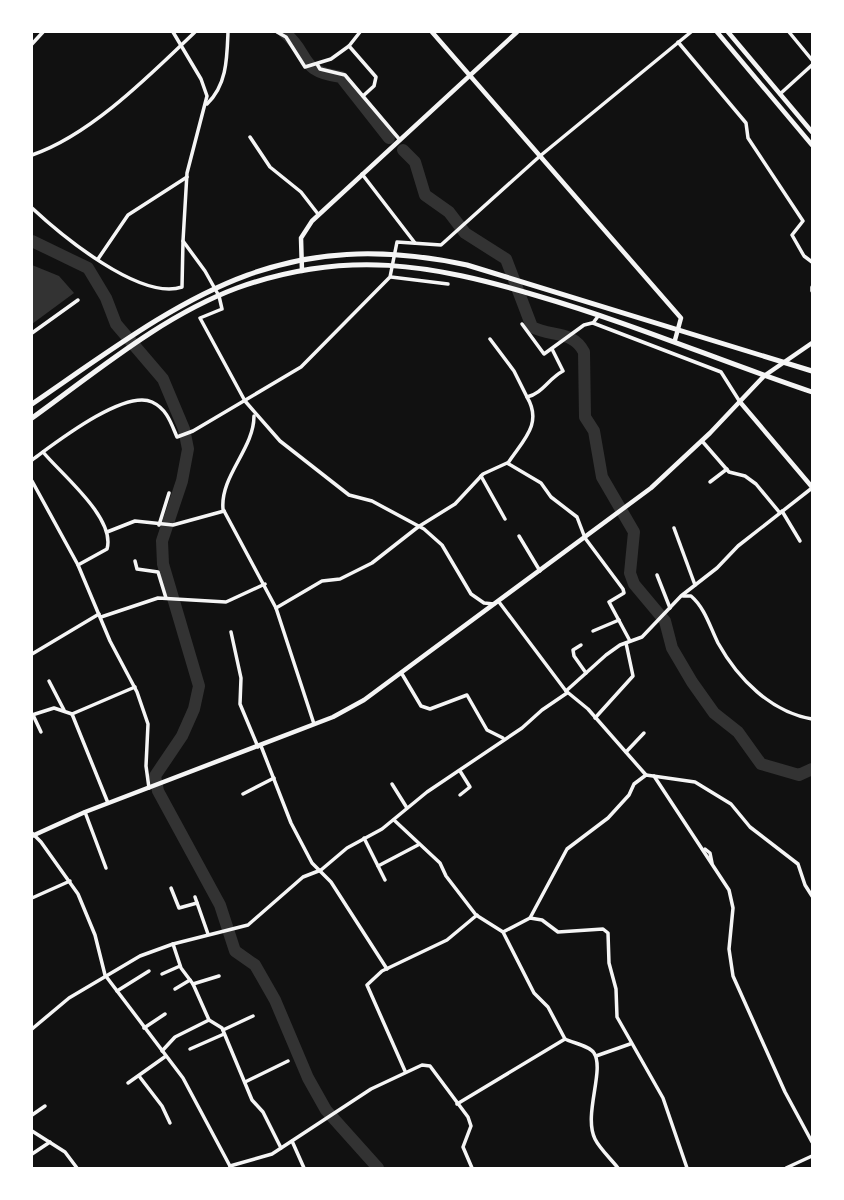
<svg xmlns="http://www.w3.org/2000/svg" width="844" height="1200" font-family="Rubik,sans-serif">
<rect width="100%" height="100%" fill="#111"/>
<!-- water -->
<polygon fill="#333" points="32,265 59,276 74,293 32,324"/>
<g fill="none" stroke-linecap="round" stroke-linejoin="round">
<!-- river -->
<g stroke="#333" stroke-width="12">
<path d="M284 32C312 55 297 71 341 77L389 138"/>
<path d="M403 150 415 162 425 195 449 212 465 233 506 259 532 327C551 337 573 330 584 352L585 417 594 431 602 477 634 532 630 573 634 584 665 621 672 648 692 682 714 713 738 732 761 764 799 775 812 769"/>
<polyline points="32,241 88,268 106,298 116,324 163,379 184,429 188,449 182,481 162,541 163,564 199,686 194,709 182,736 155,776 158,791 220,905 235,951 255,965 275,1000 308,1078 326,1110 378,1168"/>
</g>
<!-- minor -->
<g stroke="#f5f5f5" stroke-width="3.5">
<polyline points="173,32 201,79 207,96 187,173 183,241 205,271 219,296 222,309 200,318 245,401 280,441 349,495 372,501 424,529 442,545 471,594 484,603 494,604"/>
<polyline points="277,32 286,37 305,67 331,59 349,46"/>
<polyline points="360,32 349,46 376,77 374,86 363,96"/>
<polyline points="789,32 812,60"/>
<polyline points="678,42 746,123 748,138 803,221 792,235 804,256 812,262"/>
<polyline points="32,44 43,32"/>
<polyline points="317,64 320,69 345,75 400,140"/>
<polyline points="780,94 812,65"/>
<path d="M207 104C227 85 227 58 228 32"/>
<polyline points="250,137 270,167 301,192 318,214"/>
<path d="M32 155C91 135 151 74 195 32"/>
<polyline points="362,174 415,243"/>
<path d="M32 208C61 235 140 301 182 287L183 241"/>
<polyline points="98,259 128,215 187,177"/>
<polyline points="391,277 448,284"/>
<polyline points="812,287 812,291"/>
<polyline points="599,315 593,323 721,372 740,402"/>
<polyline points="522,324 544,354 584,325 592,323"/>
<polyline points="32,333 78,300"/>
<polyline points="490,339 514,371 527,397"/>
<path d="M254 416C254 449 220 476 223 509L276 608 314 724"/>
<polyline points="702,441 729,472 745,476 756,484 780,513"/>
<path d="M43 452C61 474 116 518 107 549L78 565"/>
<path d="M32 460C54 444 124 389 152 402 167 409 171 423 177 437L193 431 301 367 390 277 397 242 441 245 540 156 691 32"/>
<path d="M508 463C523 440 543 424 527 397 543 393 548 379 563 371L552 349"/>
<polyline points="481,476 505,519"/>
<polyline points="32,481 78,565 110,641 137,692 148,724 146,766 149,788"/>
<polyline points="710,482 727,469"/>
<polyline points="782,511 800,541"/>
<polyline points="159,525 169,493"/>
<polyline points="674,528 695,585"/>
<polyline points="107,532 135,521 173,525 224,511"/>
<polyline points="519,536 540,571"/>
<polyline points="135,561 137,569 158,572 166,598"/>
<polyline points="657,575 670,608"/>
<path d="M683 596H691C705 608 710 627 718 643 738 679 771 712 812 719"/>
<polyline points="499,602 566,691 588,709 646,775"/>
<polyline points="276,608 322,581 340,579 372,563 418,527 455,504 483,474 507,463 541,483 551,497 577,517 585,538 623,589 624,593 609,602 630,641"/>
<polyline points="101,617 158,598 226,602 265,584"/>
<polyline points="593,631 619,620"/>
<polyline points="231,632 241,678 240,704 258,747"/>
<polyline points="581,645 573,650 574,656 586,673"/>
<polyline points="32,654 99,614"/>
<polyline points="402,674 421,706 430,709 467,695 487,730 503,738"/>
<polyline points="49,681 64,710"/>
<polyline points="566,691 606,655 620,645 642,637 681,596 717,568 738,546 812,488"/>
<polyline points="72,714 108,803"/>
<polyline points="32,715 54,708 72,714 135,687"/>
<polyline points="33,715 41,732"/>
<polyline points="595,718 633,676 626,643"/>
<polyline points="261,746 291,823 312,863 331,882 387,969"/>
<polyline points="626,752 644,733"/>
<polyline points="654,776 729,890 733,908 729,949 733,976 785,1092 812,1142"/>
<polyline points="392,784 407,808"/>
<polyline points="243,794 274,778"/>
<polyline points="460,795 470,787 460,771"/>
<polyline points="85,812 106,868"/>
<path d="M394 820 440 863 446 876 476 915 503 932 534 993 548 1007 565 1039C573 1043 590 1046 594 1053 605 1070 583 1115 595 1139 600 1149 611 1159 618 1168"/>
<polyline points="32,833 41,842 78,894 95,935 105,975 183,1078 231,1168"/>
<polyline points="364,838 385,880"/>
<polyline points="705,849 710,853 712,863"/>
<polyline points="378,866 418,845"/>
<polyline points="171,888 179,908 197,903"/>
<polyline points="195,897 208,934"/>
<polyline points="32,898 70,881"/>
<polyline points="530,918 567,849 608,818 629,795 634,784 646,775 695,782 731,804 750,827 798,864 805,885 812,896"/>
<polyline points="503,932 530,918 542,920 558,932 603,929 608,933 609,963 616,989 617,1017 663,1098 687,1168"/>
<polyline points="173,944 181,968 193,984 209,1020 222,1028 252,1100 263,1112 281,1148"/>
<polyline points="162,974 180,966"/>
<polyline points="193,984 219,976"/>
<polyline points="175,989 190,980"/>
<polyline points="117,991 149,971"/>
<polyline points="144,1028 165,1014"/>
<polyline points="32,1029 69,998 140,956 173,944 248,925 303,877 321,870 347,848 382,829 427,792 522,728 542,710 567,693"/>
<polyline points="223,1030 253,1016"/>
<polyline points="190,1049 224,1034"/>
<polyline points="162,1051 175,1037 209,1020"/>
<polyline points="596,1056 630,1044"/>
<polyline points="405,1071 367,985 382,971 447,940 477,915"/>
<polyline points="139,1076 162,1106 170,1123"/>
<polyline points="245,1082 288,1061"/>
<polyline points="128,1083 166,1056"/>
<polyline points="457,1104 565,1039"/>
<polyline points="32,1115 45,1106"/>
<polyline points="32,1131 65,1152 77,1168"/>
<polyline points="292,1141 304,1168"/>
<polyline points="32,1154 50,1142"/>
<polyline points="230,1166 272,1154 371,1089 422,1065 430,1066 468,1117 471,1126 463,1147 472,1168"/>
<polyline points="786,1168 812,1156"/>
</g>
<!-- tertiary -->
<g stroke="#f5f5f5" stroke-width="4.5">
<polyline points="432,32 681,318 675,340"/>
<polyline points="302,271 301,238 312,221 517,32"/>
<polyline points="740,402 812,487"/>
</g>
<!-- secondary -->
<g stroke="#f5f5f5" stroke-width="4.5">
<polyline points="717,32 812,145"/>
<polyline points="728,32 812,132"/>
<polyline points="32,836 85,812 333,717 364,700 651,488 710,433 764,376 812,343"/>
</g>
<!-- trunk -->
<g stroke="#f5f5f5" stroke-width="5">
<path d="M32 404C182 301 274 224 467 265L812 371"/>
<path d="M32 418C96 372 162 316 237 288 346 249 431 264 538 296 631 323 720 361 812 392"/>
</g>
</g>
<!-- border -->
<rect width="844" height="1200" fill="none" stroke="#ffffff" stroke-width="66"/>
</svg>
